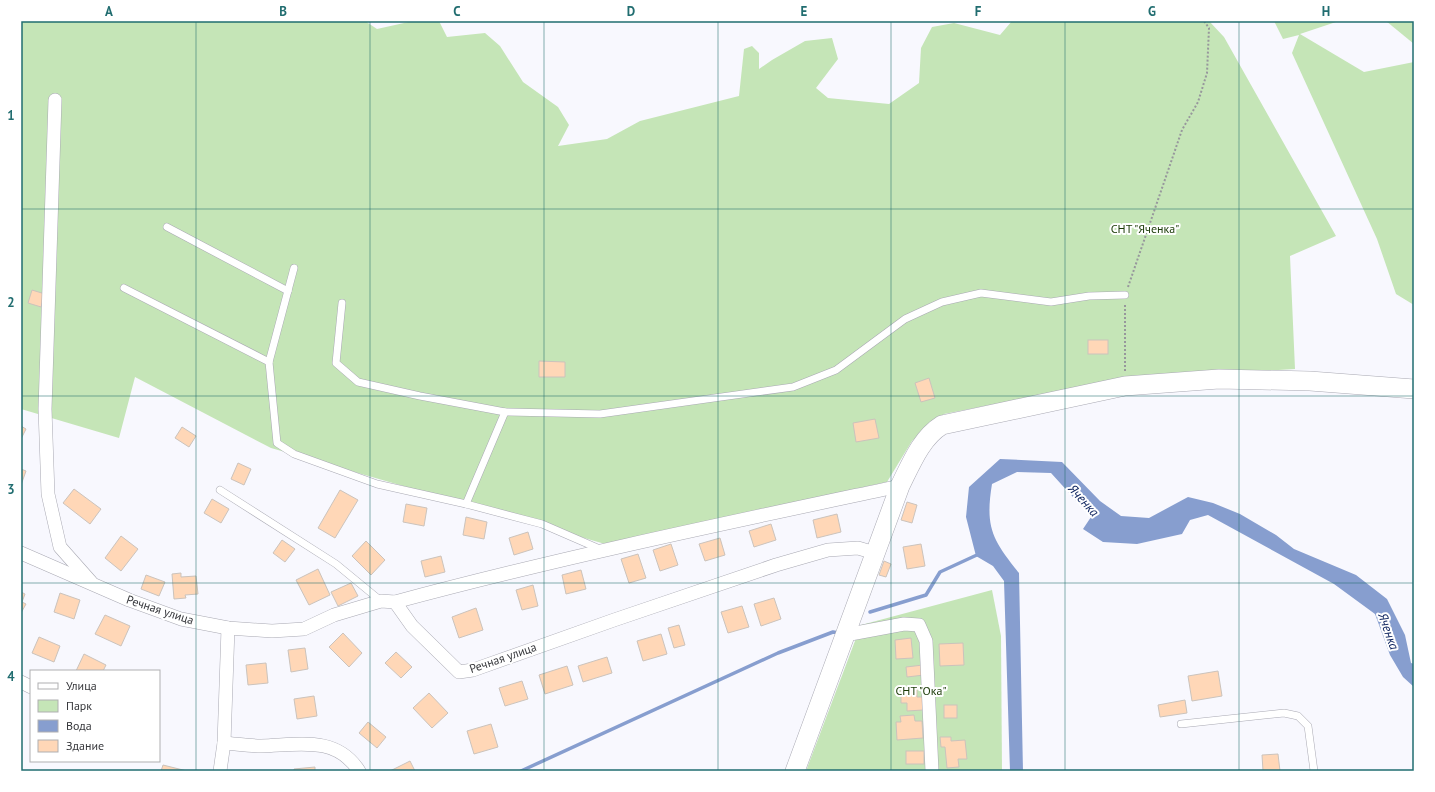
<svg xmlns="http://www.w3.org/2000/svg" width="1435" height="792" font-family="'PT Sans',sans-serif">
<rect width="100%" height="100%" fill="#f8f8fe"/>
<!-- green -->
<g fill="#c5e5b7">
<polygon points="21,21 365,21 377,29 413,21 439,21 447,37 485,33 500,46 523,82 558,107 569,125 558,146 607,139 640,121 739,96 744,49 752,46 759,53 759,69 772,60 805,41 832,38 838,59 816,88 828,98 889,104 919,83 921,48 932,27 954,23 1000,35 1012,21 1209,21 1224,37 1336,236 1290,256 1295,369 1122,379 944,414 912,441 887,482 605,544 271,448 135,377 119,438 21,409"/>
<polygon points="1274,21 1339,21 1300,34 1364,72 1414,62 1414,305 1396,294 1377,239 1292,53 1299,35 1283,39"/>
<polygon points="1386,21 1414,21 1414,44"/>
<polygon points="992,590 1001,636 1002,771 806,771 861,625"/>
</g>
<!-- water -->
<path fill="#879ecf" d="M1000 459 1062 462 1100 501 1121 516 1149 518 1188 497 1213 503 1240 514 1276 535 1294 549 1356 575 1387 599 1405 635 1411 663 1414 664V687L1403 677 1390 655 1375 614 1334 584 1208 515 1190 520 1182 534 1137 544 1103 542 1083 529 1091 517 1051 473 1017 472 992 484C985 527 992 539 1019 573L1023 771H1010L1004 581 993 566 976 556 966 517 969 487Z"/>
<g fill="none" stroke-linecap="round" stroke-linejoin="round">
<!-- stream -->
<g stroke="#879ecf" stroke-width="3.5">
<polyline points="870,612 926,595 940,572 979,554"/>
<polyline points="521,771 778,653 833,632 840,633"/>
</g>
</g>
<!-- building -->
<g fill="#ffd7b7" stroke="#cbc3bc">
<polygon points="32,290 45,294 41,307 28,303"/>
<rect x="1088" y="340" width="20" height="14"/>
<polygon points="539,361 565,362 565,377 539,377"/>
<polygon points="929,378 935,398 921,402 915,383"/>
<polygon points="875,419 879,438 856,442 853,423"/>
<polygon points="21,426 26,429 21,439"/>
<polygon points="182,427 196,436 189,447 175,438"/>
<polygon points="238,463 251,469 244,485 231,479"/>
<polygon points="21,469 26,471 21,485"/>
<polygon points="74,489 101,509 90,524 63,503"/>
<polygon points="340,490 358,500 335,538 318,528"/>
<polygon points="212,499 229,509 221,523 204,513"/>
<polygon points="907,502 917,505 912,523 901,520"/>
<polygon points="406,504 427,508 424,526 403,522"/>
<polygon points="837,514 841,532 817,538 813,520"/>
<polygon points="466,517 487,522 484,539 463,535"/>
<polygon points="771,524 776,540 754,547 749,531"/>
<polygon points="528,532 533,549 514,555 509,538"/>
<polygon points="121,536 138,549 121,571 105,558"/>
<polygon points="720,538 725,555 705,561 699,544"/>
<polygon points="282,540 295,549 285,562 273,553"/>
<polygon points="366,541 385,560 371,575 352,556"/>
<polygon points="671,544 678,565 660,571 653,550"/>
<polygon points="921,544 925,566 907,569 903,547"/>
<polygon points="638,554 646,578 629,583 621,559"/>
<polygon points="441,556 445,572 425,577 421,561"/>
<polygon points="884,561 891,564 886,577 879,575"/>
<polygon points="318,569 330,595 309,605 296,580"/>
<polygon points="581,570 586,589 566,594 562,575"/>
<polygon points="181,573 181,577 196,576 198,594 185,595 186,598 174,599 172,574"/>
<polygon points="146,575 165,582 159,596 141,589"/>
<polygon points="351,583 358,596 338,606 331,592"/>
<polygon points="533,585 538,606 522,610 516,590"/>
<polygon points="21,592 25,594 22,602 26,604 21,613"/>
<polygon points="60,593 80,600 74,619 54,612"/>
<polygon points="774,598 781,619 761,626 754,604"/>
<polygon points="742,606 749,627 728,633 721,612"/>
<polygon points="476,608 483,630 459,638 452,617"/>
<polygon points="105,615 130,626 121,646 95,634"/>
<polygon points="679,625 685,645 674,648 668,628"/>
<polygon points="343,633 362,653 349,667 329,647"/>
<polygon points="661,634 667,654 643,661 637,641"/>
<polygon points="39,637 60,646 54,662 32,653"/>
<polygon points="911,638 913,658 896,659 895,640"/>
<polygon points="963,643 964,665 940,666 939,644"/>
<polygon points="305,648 308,669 291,672 288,650"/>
<polygon points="396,652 412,667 401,678 385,663"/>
<polygon points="84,654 106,665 103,671 76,671"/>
<polygon points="607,657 612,673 583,682 578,666"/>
<polygon points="266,663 268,683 248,685 246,665"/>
<polygon points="923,665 924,675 907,677 906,667"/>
<polygon points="567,666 573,685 545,694 539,675"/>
<polygon points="1218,671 1222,696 1192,701 1188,676"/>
<polygon points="522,681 528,699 505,706 499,688"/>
<polygon points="901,688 917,688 917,697 923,697 923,710 907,711 907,703 901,703"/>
<polygon points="429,693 448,713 432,728 413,708"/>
<polygon points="314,696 317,716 297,719 294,699"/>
<polygon points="1185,700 1187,713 1160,717 1158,705"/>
<rect x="944" y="705" width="13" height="13"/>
<polygon points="914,715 915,721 922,721 923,738 897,740 896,722 901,722 900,716"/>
<polygon points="368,722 386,737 377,748 359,733"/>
<polygon points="491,724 498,747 474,754 467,731"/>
<polygon points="940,737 951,737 951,741 965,740 967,759 958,759 959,767 947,768 945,747 941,747"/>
<rect x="906" y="751" width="18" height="13"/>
<polygon points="1278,754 1280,771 1263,771 1262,755"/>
<polygon points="410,761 415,771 390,771"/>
<polygon points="163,765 187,771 161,771"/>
<polygon points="315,767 315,771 294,771 294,769"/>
</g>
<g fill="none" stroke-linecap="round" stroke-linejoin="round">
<!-- lane casing -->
<g stroke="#a9a9b3" stroke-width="8">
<g id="lane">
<polyline points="167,227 288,291"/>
<polyline points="294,268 269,362 277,443 294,454 377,484 466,504 542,524 602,550"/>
<polyline points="124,288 269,362"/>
<polyline points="342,303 336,363 358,382 420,396 505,412 600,414 793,387 836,370 905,319 942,302 981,293 1051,302 1089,296 1125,295"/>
<polyline points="220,490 336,564 381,601"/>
<polyline points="466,504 505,412"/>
<polyline points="1181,724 1284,713 1298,716 1308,726 1314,771"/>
</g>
</g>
<!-- street casing -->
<g stroke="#a9a9b3" stroke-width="14">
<g id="street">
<polyline points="55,100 45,409 48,494 60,547 91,582"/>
<path d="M21 553 129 600 181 619 228 628 272 631 304 629 334 615 381 601 395 602C562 557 731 522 900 486"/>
<polyline points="395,602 412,626 459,672 473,670 614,620 776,565 828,550 858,548 875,553"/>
<polyline points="845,635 904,624 919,625 926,641 932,771"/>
<polyline points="21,682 31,687"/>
<path d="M224 743C237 744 249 746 261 746 298 745 336 735 359 771"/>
<polyline points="220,771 224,743 228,628"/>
</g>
</g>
<!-- secondary casing -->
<g stroke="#a9a9b3" stroke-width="20">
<path id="secondary" d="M795 771 900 486C911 464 921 438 942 425L1125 386 1219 379 1310 381 1414 389"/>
</g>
<!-- path -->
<g stroke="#97979c" stroke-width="2" stroke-dasharray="2 2" stroke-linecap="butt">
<polyline points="1128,287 1182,130 1198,102 1207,73 1209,28 1204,21"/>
<polyline points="1125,371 1125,303"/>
</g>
<!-- lane -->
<use href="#lane" stroke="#fff" stroke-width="7"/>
<!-- street -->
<use href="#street" stroke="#fff" stroke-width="13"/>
<!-- secondary -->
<use href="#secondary" stroke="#fff" stroke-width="19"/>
</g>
<!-- grid -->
<path fill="none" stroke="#216d70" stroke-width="1" stroke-opacity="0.55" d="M196 21V771M370 21V771M544 21V771M718 21V771M891 21V771M1065 21V771M1239 21V771M21 209H1414M21 396H1414M21 583H1414"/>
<g text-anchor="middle" stroke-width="4" stroke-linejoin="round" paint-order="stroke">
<!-- park labels -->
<g font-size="12" fill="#193905" stroke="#fff">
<text x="1145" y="233">СНТ "Яченка"</text>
<text x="921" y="695">СНТ "Ока"</text>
</g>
<!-- street labels -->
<g font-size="12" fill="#37383c" stroke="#fff">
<text transform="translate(160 610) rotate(18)" y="4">Речная улица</text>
<text transform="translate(503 658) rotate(-19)" y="4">Речная улица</text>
</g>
<!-- water labels -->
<g font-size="13" font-style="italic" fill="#112761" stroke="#fff">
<text transform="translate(1084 500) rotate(48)" y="5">Яченка</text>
<text transform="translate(1389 631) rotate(71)" y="5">Яченка</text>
</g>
</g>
<!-- border -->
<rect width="1435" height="792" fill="none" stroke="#ffffff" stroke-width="44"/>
<!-- legend -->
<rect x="30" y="670" width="130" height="92" fill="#ffffff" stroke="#afafb1"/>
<rect x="38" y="683" width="20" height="6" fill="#ffffff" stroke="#afafb1"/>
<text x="66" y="690" font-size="12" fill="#37383c">Улица</text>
<rect x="38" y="700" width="20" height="12" fill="#c5e5b7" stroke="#afafb1"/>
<text x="66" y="710" font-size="12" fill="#37383c">Парк</text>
<rect x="38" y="720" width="20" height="12" fill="#879ecf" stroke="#afafb1"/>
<text x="66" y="730" font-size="12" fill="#37383c">Вода</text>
<rect x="38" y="740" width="20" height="12" fill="#ffd7b7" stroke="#afafb1"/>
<text x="66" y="750" font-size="12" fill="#37383c">Здание</text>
<rect x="22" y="22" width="1391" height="748" fill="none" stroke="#216d70" stroke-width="1.5"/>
<g font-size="13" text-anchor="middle" font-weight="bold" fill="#216d70">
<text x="109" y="16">A</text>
<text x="283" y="16">B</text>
<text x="457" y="16">C</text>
<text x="631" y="16">D</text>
<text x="804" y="16">E</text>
<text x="978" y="16">F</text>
<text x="1152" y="16">G</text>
<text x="1326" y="16">H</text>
<text x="11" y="120">1</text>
<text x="11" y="307">2</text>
<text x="11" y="494">3</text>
<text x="11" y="681">4</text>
</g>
</svg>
